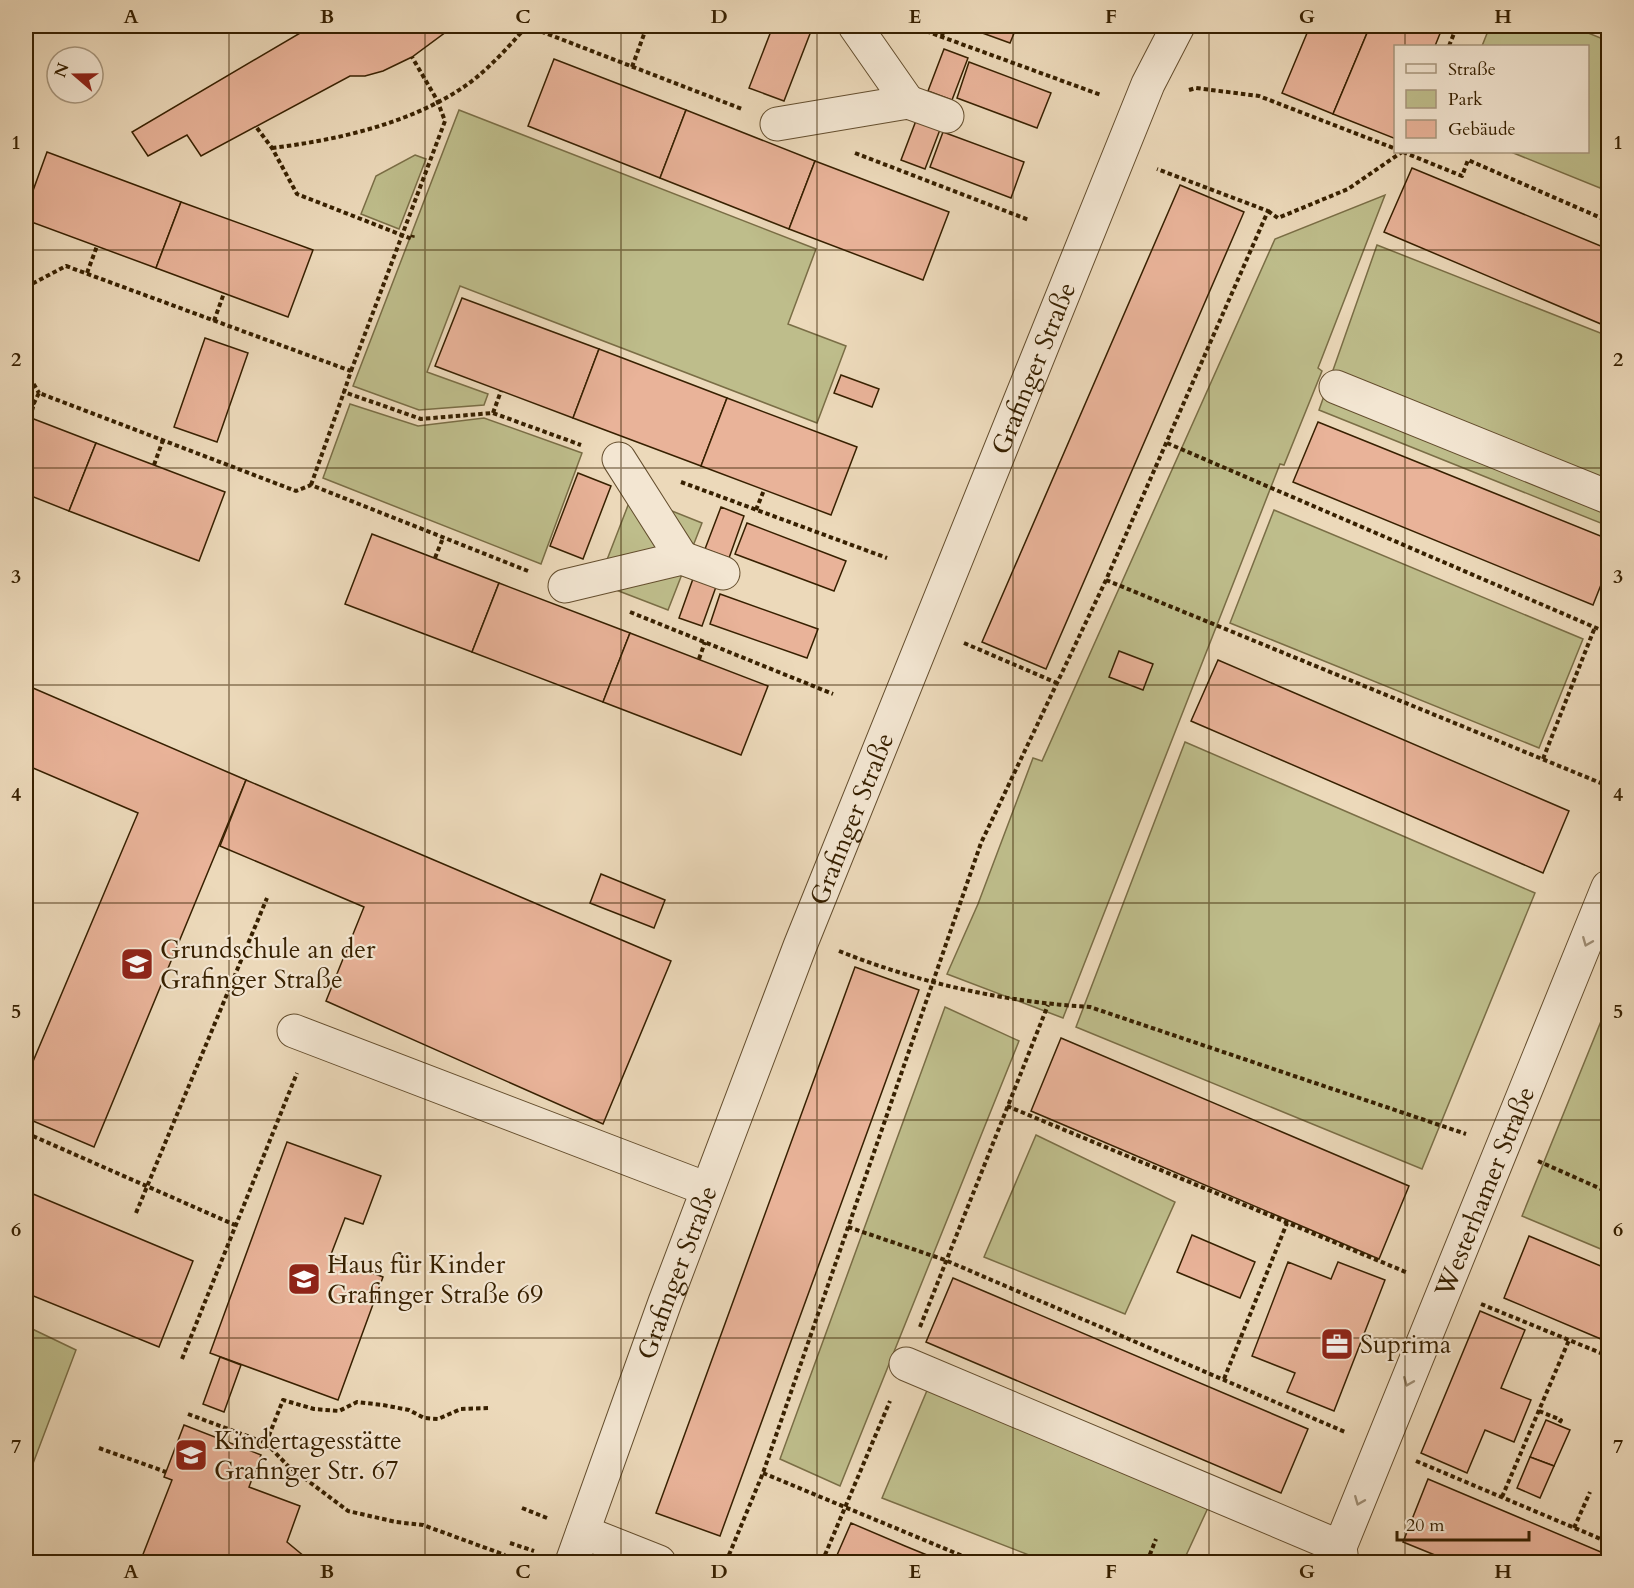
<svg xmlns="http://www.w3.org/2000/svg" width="1634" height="1588" font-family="Cardo,serif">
<rect width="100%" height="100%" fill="#ecd9ba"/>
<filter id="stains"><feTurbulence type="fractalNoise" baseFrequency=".00333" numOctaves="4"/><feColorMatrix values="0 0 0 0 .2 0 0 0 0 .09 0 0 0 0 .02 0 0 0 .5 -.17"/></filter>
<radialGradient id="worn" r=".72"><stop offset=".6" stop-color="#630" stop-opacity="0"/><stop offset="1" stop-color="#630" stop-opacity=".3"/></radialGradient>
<!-- green -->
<g fill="#bebd8b" stroke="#7a6e46" stroke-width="1.5">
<polygon points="1490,26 1571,26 1608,41 1608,71 1605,79 1608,81 1608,168 1600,188 1511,152 1588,152 1588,46 1482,46"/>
<polygon points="459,110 816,249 788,324 846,346 817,423 460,286 427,372 488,394 484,405 419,410 353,386"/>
<polygon points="415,155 426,159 399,229 361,214 376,176"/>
<polygon points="1385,195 1318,368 1322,371 1284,465 1280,464 1063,1018 947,974 978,904 1033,758 1042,761 1275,239"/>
<polygon points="1377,245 1608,336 1608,526 1319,410"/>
<polygon points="350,404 418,426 484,418 582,453 541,564 323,478"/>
<polygon points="632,495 702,523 668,610 598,583"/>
<polygon points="1274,510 1583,639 1539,748 1230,623"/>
<polygon points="1185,742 1535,893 1422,1169 1076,1027"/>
<polygon points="1608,1004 1608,1252 1522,1216"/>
<polygon points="945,1007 1019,1041 840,1486 780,1459"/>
<polygon points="1036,1135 1175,1202 1125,1314 984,1257"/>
<polygon points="26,1326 76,1350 26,1482"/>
<polygon points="936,1369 1219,1484 1183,1562 1047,1562 882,1498"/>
</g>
<!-- building -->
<g fill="#e9b399" stroke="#372000" stroke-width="1.5">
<polygon points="312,26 454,26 412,57 383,71 365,76 350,76 201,156 187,135 148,156 132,132"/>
<polygon points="773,26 813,26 784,101 749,88"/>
<polygon points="963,26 1017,26 1010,43"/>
<polygon points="1310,26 1370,26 1333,114 1282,93"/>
<polygon points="1370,26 1443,26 1435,46 1396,46 1396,139 1333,114"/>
<polygon points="944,49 968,58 952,100 928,91"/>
<polygon points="554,59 686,110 660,178 528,126"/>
<polygon points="969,62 1051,93 1037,128 957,98"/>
<polygon points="686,110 815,161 789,229 660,178"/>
<polygon points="917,118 941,127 925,169 901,160"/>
<polygon points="943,132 1024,162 1011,198 930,167"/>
<polygon points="47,152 181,202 156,268 26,220 26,210"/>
<polygon points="815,161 949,212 923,280 789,229"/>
<polygon points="1412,168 1608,249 1608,327 1384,232"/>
<polygon points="1180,185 1244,212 1046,669 982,642"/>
<polygon points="181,202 313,250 288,317 156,268"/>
<polygon points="462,298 599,349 573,418 435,366"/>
<polygon points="205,338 248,353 217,442 174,427"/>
<polygon points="599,349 727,398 701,466 573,418"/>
<polygon points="841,375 879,389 872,407 834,393"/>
<polygon points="727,398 857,447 831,515 701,466"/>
<polygon points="26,416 96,443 69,511 26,494"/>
<polygon points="1318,422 1608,539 1608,567 1593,605 1293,482"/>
<polygon points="96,443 225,492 199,561 69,511"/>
<polygon points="578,473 611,486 583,559 550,546"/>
<polygon points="721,507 744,516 729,558 705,549"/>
<polygon points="747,523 846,561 834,591 735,554"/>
<polygon points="372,534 499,583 472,652 345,604"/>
<polygon points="694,576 717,584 702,626 679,618"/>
<polygon points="499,583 630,633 603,702 472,652"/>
<polygon points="720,594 818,629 807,658 710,624"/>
<polygon points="630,633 768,686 741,755 603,702"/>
<polygon points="1119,651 1153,664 1143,690 1109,677"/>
<polygon points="1218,660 1569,811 1543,873 1191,721"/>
<polygon points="26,685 246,780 94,1147 26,1118 26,1078 138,813 26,765"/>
<polygon points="246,780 671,961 603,1124 326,1001 364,907 220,846"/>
<polygon points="601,874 665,900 654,928 590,903"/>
<polygon points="855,967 919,990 720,1536 656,1513"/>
<polygon points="1061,1038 1409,1186 1379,1259 1031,1111"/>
<polygon points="287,1142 381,1176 363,1224 345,1218 330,1257 383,1277 338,1400 210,1353"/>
<polygon points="26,1191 193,1261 159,1347 26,1293"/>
<polygon points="1192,1235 1255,1262 1240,1298 1177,1272"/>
<polygon points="1529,1236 1608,1269 1608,1342 1504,1298"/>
<polygon points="1288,1262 1331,1279 1338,1262 1385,1280 1334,1411 1287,1392 1295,1373 1252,1356"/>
<polygon points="953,1278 1308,1429 1281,1493 926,1342"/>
<polygon points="1480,1311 1525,1330 1501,1388 1531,1400 1514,1442 1485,1430 1467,1473 1421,1453"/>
<polygon points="220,1357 241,1365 224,1412 203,1404"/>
<polygon points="1546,1420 1570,1430 1554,1466 1530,1457"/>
<polygon points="184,1425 261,1455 249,1487 300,1506 287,1542 311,1562 140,1562 172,1480 164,1477"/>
<polygon points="1530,1457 1554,1466 1540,1498 1517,1488"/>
<polygon points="1428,1479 1608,1555 1608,1562 1452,1562 1403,1542"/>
<polygon points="851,1523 905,1546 944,1562 834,1562"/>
</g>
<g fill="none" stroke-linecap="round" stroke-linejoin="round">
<!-- minor casing -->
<g stroke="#644e2e" stroke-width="35">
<g id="minor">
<polyline points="855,26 908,102"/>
<polyline points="777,124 908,102 947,116"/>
<polyline points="1336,387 1608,497"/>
<polyline points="619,459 682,558"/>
<polyline points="565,586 682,558 723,573"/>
<polyline points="294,1031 707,1189"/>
<polyline points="906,1364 1340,1547"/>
<polyline points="583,1532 659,1562"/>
<path id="s1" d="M572 1562 665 1302 800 946 1148 84 1178 26"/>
<path id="s2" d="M1342 1562 1340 1547 1608 887"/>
</g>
</g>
<!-- path -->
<g stroke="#372000" stroke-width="4" stroke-dasharray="4.5 3" stroke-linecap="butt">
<polyline points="527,26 742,109"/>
<polyline points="912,26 1101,95"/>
<polyline points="1590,26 1608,33"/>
<polyline points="942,36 945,26"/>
<polyline points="1449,46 1457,26"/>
<polyline points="632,67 647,26"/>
<polyline points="1189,90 1196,88 1259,96 1396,149"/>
<polyline points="257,128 272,148 297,194 412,239 413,235"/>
<path d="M272 148C338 140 413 123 468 84 491 67 509 46 527 26"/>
<polyline points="1403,152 1462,176 1468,160 1608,221"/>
<polyline points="855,153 1029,220"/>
<polyline points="1268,211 1278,218 1348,189 1402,152"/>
<polyline points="87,273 97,246"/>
<polyline points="26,287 66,266 351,371 344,392 421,419 493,413 581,445"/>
<polyline points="214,321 224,293"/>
<polyline points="26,371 39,393"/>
<polyline points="351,371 445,121 437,100 412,57"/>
<polyline points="26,400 34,403 39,393 296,491 311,485 528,571"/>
<polyline points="493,413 501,391"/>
<polyline points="30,418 34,403"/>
<polyline points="1167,443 1608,633"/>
<polyline points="154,465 163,440"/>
<polyline points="681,482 887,558"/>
<polyline points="311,485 344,392"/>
<polyline points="756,510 764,490"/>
<polyline points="435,558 443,538"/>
<polyline points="1106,580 1608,786"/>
<polyline points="630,612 833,694"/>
<polyline points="964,643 1057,683"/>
<polyline points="699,659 705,642"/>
<polyline points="1543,759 1595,627"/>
<path d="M839 951C919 983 1004 1002 1090 1007L1466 1134"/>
<polyline points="1007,1106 1408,1273"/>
<polyline points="26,1133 235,1225"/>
<polyline points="1538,1161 1608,1192"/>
<polyline points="136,1213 267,898"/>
<polyline points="848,1227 945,1260 1345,1432"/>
<polyline points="1481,1304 1608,1356"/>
<polyline points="920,1327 1048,1005"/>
<polyline points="182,1359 297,1073"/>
<polyline points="1224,1379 1287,1223"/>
<polyline points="1539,1411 1561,1420 1558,1425"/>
<polyline points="188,1414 266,1443 288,1466 348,1511 396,1522 423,1525 505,1555"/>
<polyline points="266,1443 283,1400 314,1409 339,1411 357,1402 383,1405 409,1410 424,1418 438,1419 461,1409 489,1408"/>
<polyline points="99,1448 166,1472"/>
<polyline points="1416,1461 1608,1542"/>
<polyline points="763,1473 977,1562"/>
<polyline points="1502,1497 1569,1340"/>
<polyline points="522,1508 547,1518"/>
<polyline points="1574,1528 1590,1492"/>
<polyline points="510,1543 534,1551"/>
<polyline points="726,1562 763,1473 981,843 1106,580 1268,211 1157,169"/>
<polyline points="822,1562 890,1401"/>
<polyline points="1147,1562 1156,1539"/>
</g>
<!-- minor -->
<use href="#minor" stroke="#f3e6d2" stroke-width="33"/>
</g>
<!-- one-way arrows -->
<defs><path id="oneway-chevron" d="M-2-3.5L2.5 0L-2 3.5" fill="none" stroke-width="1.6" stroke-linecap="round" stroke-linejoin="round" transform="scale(1.5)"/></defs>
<g stroke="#9e8d74">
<use href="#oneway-chevron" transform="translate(1587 942) rotate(112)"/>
<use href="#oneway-chevron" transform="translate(1408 1382) rotate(112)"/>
<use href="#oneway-chevron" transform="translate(1359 1501) rotate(112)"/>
</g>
<!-- grid -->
<path fill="none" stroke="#372000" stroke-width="1.5" stroke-opacity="0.55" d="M229 26V1562M425 26V1562M621 26V1562M817 26V1562M1013 26V1562M1209 26V1562M1405 26V46M1405 152V1562M26 250H1608M26 468H1608M26 685H1608M26 903H1608M26 1120H1608M26 1338H1608"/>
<!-- icons -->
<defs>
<g id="school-square" transform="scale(1.725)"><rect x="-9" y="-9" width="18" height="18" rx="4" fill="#8f2418" stroke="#f3e6d2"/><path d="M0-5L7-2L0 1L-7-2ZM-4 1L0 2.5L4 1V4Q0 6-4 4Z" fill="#fff"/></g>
<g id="office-square" transform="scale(1.725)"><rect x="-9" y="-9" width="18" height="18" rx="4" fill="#8f2418" stroke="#f3e6d2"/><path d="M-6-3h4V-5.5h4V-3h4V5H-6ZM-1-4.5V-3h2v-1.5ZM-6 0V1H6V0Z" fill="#fff"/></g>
</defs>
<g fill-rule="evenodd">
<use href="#school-square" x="137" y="964"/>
<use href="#school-square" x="304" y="1279"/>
<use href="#office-square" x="1337" y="1344"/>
<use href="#school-square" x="191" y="1455"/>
</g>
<g text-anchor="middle" stroke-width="4.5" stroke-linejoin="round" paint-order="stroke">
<!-- street labels -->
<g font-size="26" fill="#372000" stroke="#f3e6d2">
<text dy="9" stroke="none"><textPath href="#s1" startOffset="1280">Grafinger Straße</textPath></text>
<text dy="9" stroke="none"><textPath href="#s1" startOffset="794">Grafinger Straße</textPath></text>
<text dy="9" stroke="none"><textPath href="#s2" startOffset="399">Westerhamer Straße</textPath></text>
<text dy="9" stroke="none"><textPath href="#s1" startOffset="308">Grafinger Straße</textPath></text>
</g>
<!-- poi labels -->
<g font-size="26" fill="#372000" stroke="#f3e6d2" text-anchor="start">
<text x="160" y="958">Grundschule an der<tspan x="160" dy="30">Grafinger Straße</tspan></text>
<text x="327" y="1273">Haus für Kinder<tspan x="327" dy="30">Grafinger Straße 69</tspan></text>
<text x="1360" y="1353">Suprima</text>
<text x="214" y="1449">Kindertagesstätte<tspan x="214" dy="30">Grafinger Str. 67</tspan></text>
</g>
</g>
<!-- margin -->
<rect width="1634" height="1588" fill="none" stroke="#ecd9ba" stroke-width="66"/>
<!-- legend -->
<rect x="1394" y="45" width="195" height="108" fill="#f3e6d2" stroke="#a8977e" stroke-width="1.5"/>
<rect x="1406" y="64" width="30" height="9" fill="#f3e6d2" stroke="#a8977e" stroke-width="1.5"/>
<text x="1448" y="75" font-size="18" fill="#372000">Straße</text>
<rect x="1406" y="90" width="30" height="18" fill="#bebd8b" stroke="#a8977e" stroke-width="1.5"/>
<text x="1448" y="105" font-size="18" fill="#372000">Park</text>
<rect x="1406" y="120" width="30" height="18" fill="#e9b399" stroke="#a8977e" stroke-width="1.5"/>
<text x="1448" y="135" font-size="18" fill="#372000">Gebäude</text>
<!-- north arrow -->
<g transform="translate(75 75) rotate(290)"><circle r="28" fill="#f3e6d2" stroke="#a8977e" stroke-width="1.5"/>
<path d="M0-4.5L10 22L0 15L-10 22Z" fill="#8f2418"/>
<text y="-9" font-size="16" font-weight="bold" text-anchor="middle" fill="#372000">N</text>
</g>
<!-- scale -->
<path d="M1397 1531v9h132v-9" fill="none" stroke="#372000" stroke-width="3"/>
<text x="1406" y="1531" font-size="18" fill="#372000" stroke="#f3e6d2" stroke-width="4.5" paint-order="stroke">20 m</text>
<rect x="33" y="33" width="1568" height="1522" fill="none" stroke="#372000" stroke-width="2"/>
<g font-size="20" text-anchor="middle" font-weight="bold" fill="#372000">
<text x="131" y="23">A</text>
<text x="327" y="23">B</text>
<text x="523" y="23">C</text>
<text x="719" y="23">D</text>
<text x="915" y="23">E</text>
<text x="1111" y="23">F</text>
<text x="1307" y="23">G</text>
<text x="1503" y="23">H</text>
<text x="16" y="149">1</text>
<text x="1618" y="149">1</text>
<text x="16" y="366">2</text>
<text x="1618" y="366">2</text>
<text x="16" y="583">3</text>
<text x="1618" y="583">3</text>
<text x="16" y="801">4</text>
<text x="1618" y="801">4</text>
<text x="16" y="1018">5</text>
<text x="1618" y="1018">5</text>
<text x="16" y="1236">6</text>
<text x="1618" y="1236">6</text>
<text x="16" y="1453">7</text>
<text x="1618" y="1453">7</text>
<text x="131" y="1578">A</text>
<text x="327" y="1578">B</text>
<text x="523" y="1578">C</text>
<text x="719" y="1578">D</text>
<text x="915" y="1578">E</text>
<text x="1111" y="1578">F</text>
<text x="1307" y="1578">G</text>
<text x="1503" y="1578">H</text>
</g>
<rect width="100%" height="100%" filter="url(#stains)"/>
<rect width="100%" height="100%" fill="url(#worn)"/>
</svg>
